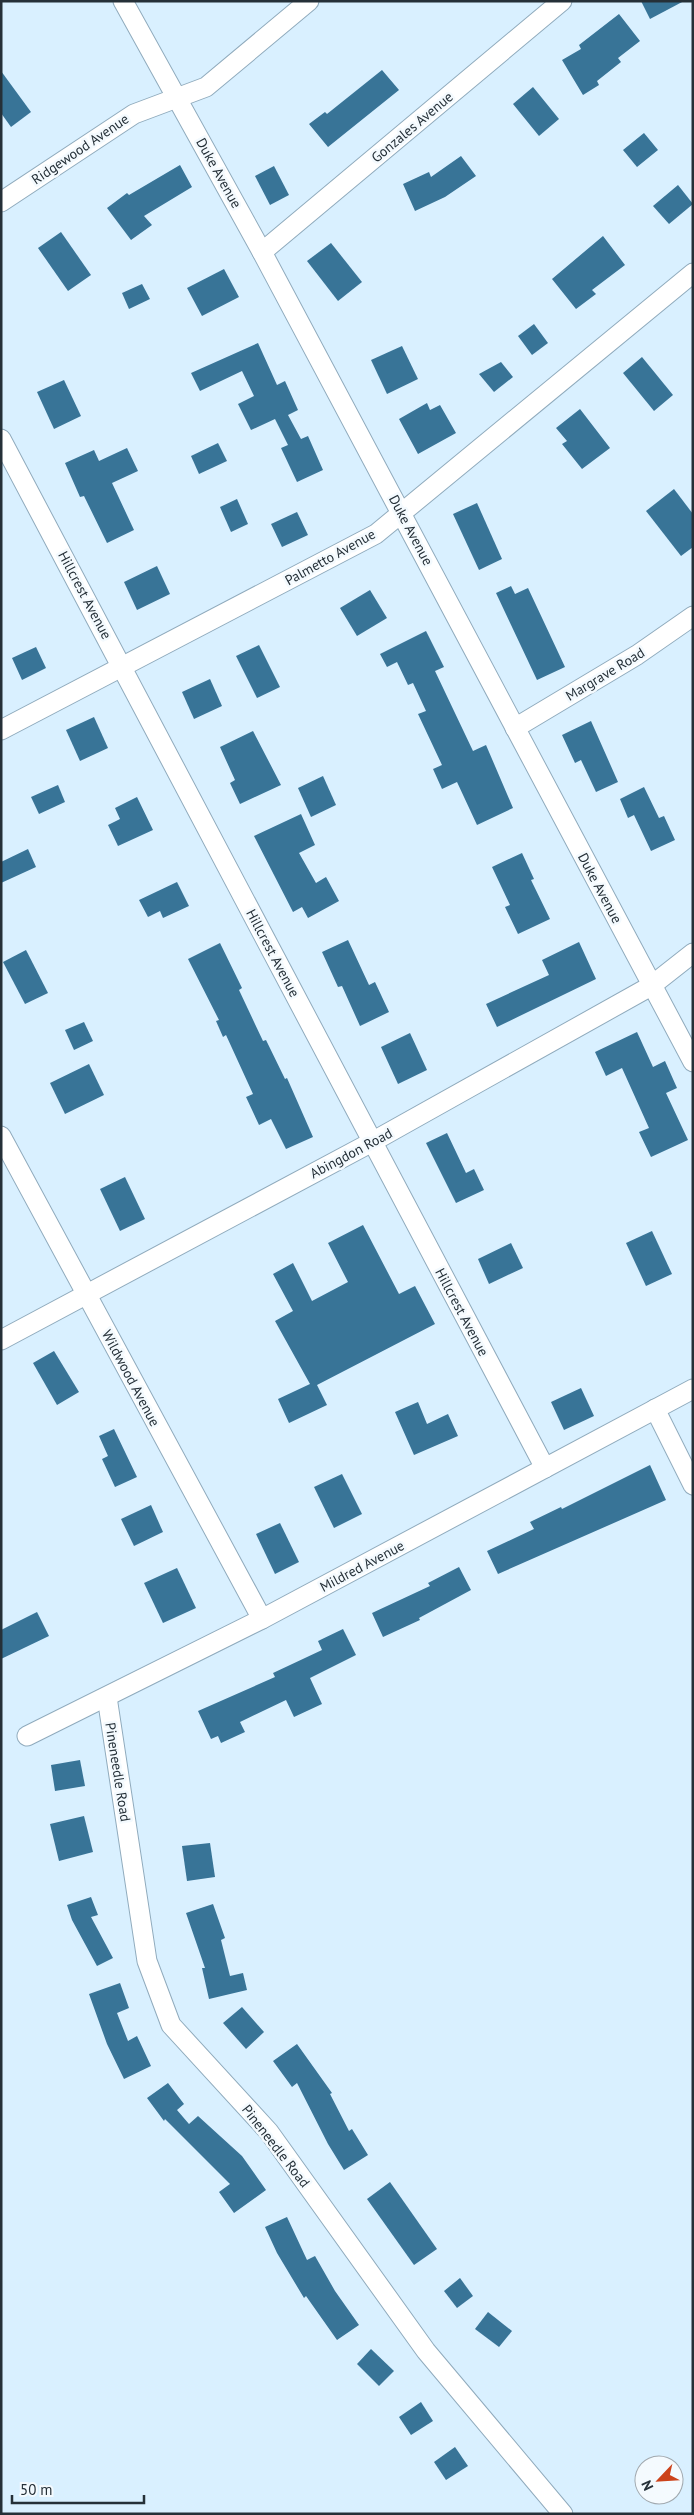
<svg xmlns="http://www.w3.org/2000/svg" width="694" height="2515" font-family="'PT Sans',sans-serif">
<rect width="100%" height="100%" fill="#d9f0ff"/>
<!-- building -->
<g fill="#387497">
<polygon points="641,1 684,1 650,19"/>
<polygon points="619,14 640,41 618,58 621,62 597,81 599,85 583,95 562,60 581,49 579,45"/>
<polygon points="382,70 399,90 328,147 309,124 325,112 327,114"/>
<polygon points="1,71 31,112 11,127 1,113"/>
<polygon points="533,87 559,119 539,136 513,104"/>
<polygon points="644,133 658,150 637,167 623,150"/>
<polygon points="461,156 476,176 445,197 415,211 403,184 429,172 431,177"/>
<polygon points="180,165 192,187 144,216 152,225 131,240 107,208 127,193 129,195"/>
<polygon points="274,166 289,195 270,205 255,176"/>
<polygon points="678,185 693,204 669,224 653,206"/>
<polygon points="61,232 91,275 68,291 38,248"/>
<polygon points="603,236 625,265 592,290 596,294 576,309 552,279"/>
<polygon points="331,243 362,282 338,301 307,261"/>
<polygon points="224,269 239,297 202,316 187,288"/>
<polygon points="142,284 150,299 129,309 122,293"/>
<polygon points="534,324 548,343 532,355 518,336"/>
<polygon points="258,343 277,385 285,381 298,410 288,415 301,439 308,436 323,470 297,482 281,448 288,445 275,419 251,430 238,404 254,396 242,371 200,391 191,373"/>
<polygon points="402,346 418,379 387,394 371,360"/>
<polygon points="642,357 673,395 654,411 623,373"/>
<polygon points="501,362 513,377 494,392 479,374"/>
<polygon points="64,380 81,416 54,429 37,392"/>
<polygon points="427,403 430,410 440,405 456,433 418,454 399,419"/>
<polygon points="580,409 610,448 582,469 562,444 567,441 556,428"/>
<polygon points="218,443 227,461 199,474 191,456"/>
<polygon points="127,448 138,471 112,483 134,530 107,543 84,496 80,497 65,463 94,450 99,461"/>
<polygon points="674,489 693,514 693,547 681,556 646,511"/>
<polygon points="237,499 248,524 231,532 220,507"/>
<polygon points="477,503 502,559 479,570 453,514"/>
<polygon points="297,512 308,535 282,547 271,524"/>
<polygon points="157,566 170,594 137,610 124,582"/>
<polygon points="511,586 515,594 528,588 565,667 537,680 496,593"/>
<polygon points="370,590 387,618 357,636 340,608"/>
<polygon points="426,631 444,667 435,671 473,751 486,745 513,808 477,825 457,782 442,789 433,769 442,765 418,714 426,711 413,683 408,685 397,662 387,667 380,654"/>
<polygon points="259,645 280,687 257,698 236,656"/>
<polygon points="36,647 46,668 22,680 12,658"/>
<polygon points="210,679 222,706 194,719 182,692"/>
<polygon points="94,717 108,748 80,761 66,730"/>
<polygon points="591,721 618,782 596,792 581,760 575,763 562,735"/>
<polygon points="253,731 281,785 240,804 230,783 235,780 220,747"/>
<polygon points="323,776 336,805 311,817 298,788"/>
<polygon points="58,785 65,802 39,814 31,797"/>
<polygon points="644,787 659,818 664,816 675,840 651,851 634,815 628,818 620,799"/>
<polygon points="137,797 153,830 118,846 108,825 120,819 115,808"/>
<polygon points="301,814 315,845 299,853 316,883 326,877 339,901 308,918 302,907 293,912 254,836"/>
<polygon points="28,849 36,867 1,883 1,862"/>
<polygon points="522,853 534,879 531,880 550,919 518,934 505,907 510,905 492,867"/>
<polygon points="177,882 189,906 163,918 160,911 148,917 139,900"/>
<polygon points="348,940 369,985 375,982 389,1012 360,1026 342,986 338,987 322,952"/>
<polygon points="579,942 596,979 497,1027 486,1004 549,975 542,960"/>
<polygon points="220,943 242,988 239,990 263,1041 266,1040 285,1079 287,1078 313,1137 286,1149 271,1119 259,1125 246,1097 253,1094 226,1035 223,1037 216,1021 219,1020 188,959"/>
<polygon points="26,950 48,993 25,1004 3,962"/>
<polygon points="84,1022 93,1041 74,1050 65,1030"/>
<polygon points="637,1032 653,1067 665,1061 677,1088 666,1093 688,1140 651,1157 639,1132 649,1128 622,1068 606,1076 595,1052"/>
<polygon points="410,1033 427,1070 398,1084 381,1047"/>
<polygon points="89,1064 104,1095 65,1114 50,1083"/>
<polygon points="447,1133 466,1173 474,1169 484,1190 456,1203 426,1143"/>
<polygon points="125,1177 145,1219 120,1231 100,1189"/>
<polygon points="363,1225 399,1294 415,1286 435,1324 317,1385 327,1405 289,1423 278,1399 310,1384 275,1321 293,1311 273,1274 293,1263 312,1301 348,1282 328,1243"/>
<polygon points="652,1231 672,1274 646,1286 626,1243"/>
<polygon points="511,1243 523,1268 489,1284 478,1259"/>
<polygon points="54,1351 79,1392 57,1405 33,1363"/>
<polygon points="581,1388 594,1416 564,1430 551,1402"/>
<polygon points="418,1402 427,1424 448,1414 458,1436 414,1455 395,1412"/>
<polygon points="114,1429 137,1477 115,1487 102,1459 108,1456 99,1436"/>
<polygon points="650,1465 666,1500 498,1574 487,1551 534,1529 530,1522 561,1507 562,1509"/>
<polygon points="342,1474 362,1514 334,1528 314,1487"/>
<polygon points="151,1505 163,1532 134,1546 121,1519"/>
<polygon points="280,1523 299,1562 275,1574 256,1534"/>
<polygon points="459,1567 471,1590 419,1618 420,1620 383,1637 372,1613 430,1586 428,1583"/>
<polygon points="177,1568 196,1608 163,1623 144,1583"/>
<polygon points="37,1612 49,1636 1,1659 1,1630"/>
<polygon points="343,1629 356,1655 310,1678 322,1704 294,1717 286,1700 240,1722 245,1732 221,1743 218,1736 211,1739 198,1711 275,1677 273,1673 322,1650 318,1641"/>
<polygon points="80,1760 85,1786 55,1791 51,1765"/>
<polygon points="84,1816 93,1852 59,1861 50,1824"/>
<polygon points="210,1843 215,1877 187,1881 182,1846"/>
<polygon points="91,1897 98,1915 91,1917 113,1958 97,1966 72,1920 67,1905"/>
<polygon points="213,1904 225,1938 221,1940 230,1976 243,1973 247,1990 209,1999 202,1968 205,1968 186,1913"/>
<polygon points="120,1983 129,2008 117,2013 128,2041 137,2036 151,2066 124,2079 107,2044 89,1994"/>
<polygon points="242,2007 264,2032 246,2049 223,2023"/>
<polygon points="297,2044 332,2093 330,2094 349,2131 352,2129 368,2155 344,2170 328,2144 297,2083 292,2087 273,2061"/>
<polygon points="168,2083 184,2104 177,2110 189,2124 198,2116 242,2156 266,2190 234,2213 219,2192 230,2184 165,2119 164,2121 147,2098"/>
<polygon points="390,2182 437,2249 414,2265 367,2199"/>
<polygon points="287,2217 307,2260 315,2256 335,2291 359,2325 337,2340 306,2296 304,2298 277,2253 265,2227"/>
<polygon points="460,2278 473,2296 457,2308 444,2291"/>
<polygon points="488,2312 512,2331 499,2347 475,2329"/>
<polygon points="371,2349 394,2371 379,2386 357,2364"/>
<polygon points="421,2402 433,2421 411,2435 399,2417"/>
<polygon points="455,2447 468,2466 446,2480 434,2462"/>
</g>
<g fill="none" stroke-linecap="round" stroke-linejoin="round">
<!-- minor casing -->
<g stroke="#90abbd" stroke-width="21">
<g id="minor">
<polyline points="123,1 262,252 693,1062"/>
<polyline points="1,202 134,114 206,87 309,1"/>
<polyline points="262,252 562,1"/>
<polyline points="1,439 545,1468"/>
<polyline points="515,728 637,655 693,616"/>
<polyline points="1,730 376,534 693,273"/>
<polyline points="1,1136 262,1619"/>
<polyline points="1,1340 372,1142 651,986 693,953"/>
<polyline points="655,1409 693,1485"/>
<polyline points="107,1697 147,1961 171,2025 269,2132 426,2351 563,2514"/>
<polyline points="27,1736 262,1619 693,1389"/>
</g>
</g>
<!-- minor -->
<use href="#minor" stroke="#fff" stroke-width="19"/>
</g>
<g text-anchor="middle" stroke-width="5" stroke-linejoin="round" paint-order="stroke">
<!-- street labels -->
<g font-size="14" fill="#253038" stroke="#f4fafe">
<text transform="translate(412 127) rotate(-40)" y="5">Gonzales Avenue</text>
<text transform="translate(80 149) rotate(-34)" y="5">Ridgewood Avenue</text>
<text transform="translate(219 173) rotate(61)" y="5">Duke Avenue</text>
<text transform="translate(411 530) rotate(62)" y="5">Duke Avenue</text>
<text transform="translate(330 557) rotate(-29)" y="5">Palmetto Avenue</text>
<text transform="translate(85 595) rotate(62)" y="5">Hillcrest Avenue</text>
<text transform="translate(605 674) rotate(-31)" y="5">Margrave Road</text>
<text transform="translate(600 888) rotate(62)" y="5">Duke Avenue</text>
<text transform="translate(273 953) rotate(62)" y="5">Hillcrest Avenue</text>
<text transform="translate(351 1153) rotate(-28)" y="5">Abingdon Road</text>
<text transform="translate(462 1312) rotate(62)" y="5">Hillcrest Avenue</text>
<text transform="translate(131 1378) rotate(62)" y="5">Wildwood Avenue</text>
<text transform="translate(362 1566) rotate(-28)" y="5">Mildred Avenue</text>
<text transform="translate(118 1772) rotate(81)" y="5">Pineneedle Road</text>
<text transform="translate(276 2146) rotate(52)" y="5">Pineneedle Road</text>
</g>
</g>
<!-- border -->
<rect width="694" height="2515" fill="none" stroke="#253038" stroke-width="5"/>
<!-- north arrow -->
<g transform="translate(659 2480) rotate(245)"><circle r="24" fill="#f4fafe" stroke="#a1a9af"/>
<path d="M0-4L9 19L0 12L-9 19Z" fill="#cc431b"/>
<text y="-8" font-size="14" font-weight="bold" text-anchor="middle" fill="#253038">N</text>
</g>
<!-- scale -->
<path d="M12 2495v8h132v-8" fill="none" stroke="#253038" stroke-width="2.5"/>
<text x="20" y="2495" font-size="15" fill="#253038" stroke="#f4fafe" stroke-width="4" paint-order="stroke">50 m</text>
</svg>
